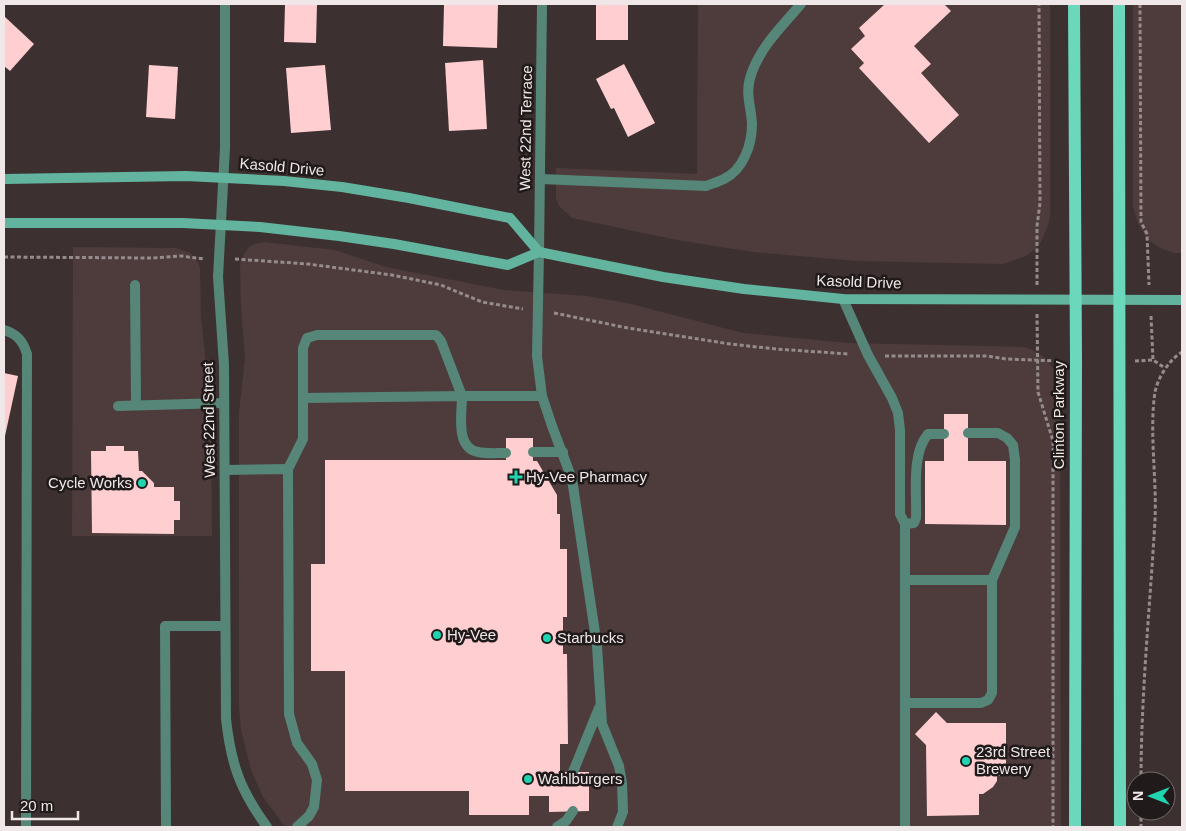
<svg xmlns="http://www.w3.org/2000/svg" width="1186" height="831" font-family="Arial,sans-serif">
<rect width="100%" height="100%" fill="#3d3031"/>
<!-- built -->
<g fill="#4e3b3c">
<polygon points="698,4 1050,4 1050,215 1048,226 1041,242 1034,250 1026,256 1003,264 857,261 752,252 677,240 572,218 559,206 556,199 556,168 697,174"/>
<polygon points="1133,4 1182,4 1182,253 1174,253 1162,249 1151,242 1143,232 1137,221 1133,206"/>
<polygon points="264,242 335,250 386,267 504,290 587,296 627,303 743,333 848,343 1025,347 1035,351 1045,358 1053,368 1060,389 1061,827 285,827 263,797 251,770 241,730 239,707 239,413 245,358 241,309 240,263 244,254 249,247 255,244"/>
<polygon points="73,247 176,248 190,253 198,262 200,268 201,317 211,411 212,536 72,536"/>
</g>
<!-- building -->
<g fill="#ffced0">
<polygon points="285,4 317,4 316,43 284,42"/>
<polygon points="444,4 498,4 497,48 443,46"/>
<rect x="596" y="4" width="32" height="36"/>
<polygon points="885,4 944,4 951,11 914,46 931,64 921,73 959,115 929,143 859,68 864,63 851,49 865,36 859,28"/>
<polygon points="4,16 34,44 10,71 4,66"/>
<polygon points="483,60 487,129 449,131 445,63"/>
<polygon points="624,64 655,123 628,137 614,108 611,109 596,79"/>
<polygon points="149,65 178,67 175,119 146,117"/>
<polygon points="325,65 331,130 291,133 286,68"/>
<polygon points="4,373 18,376 5,436 4,436"/>
<polygon points="944,414 968,414 968,461 1006,461 1006,525 925,524 925,461 944,461"/>
<polygon points="506,438 533,438 533,461 537,461 557,495 557,514 560,514 560,549 567,549 567,617 563,617 563,654 567,654 568,744 560,744 560,772 589,772 589,811 549,812 549,796 529,796 529,815 469,815 469,791 345,791 345,671 311,671 311,564 325,564 325,460 506,460"/>
<polygon points="106,446 124,446 124,451 138,451 139,471 142,471 154,483 154,487 174,487 174,501 180,501 180,520 174,520 174,534 92,533 91,451 106,451"/>
<polygon points="936,712 947,723 1006,723 1006,776 997,776 997,781 993,787 983,794 979,794 979,815 927,816 926,745 915,734"/>
</g>
<g fill="none" stroke-linecap="round" stroke-linejoin="round">
<!-- path -->
<g stroke="#968b8c" stroke-width="3" stroke-dasharray="4 2.5" stroke-linecap="butt">
<polyline points="1140,4 1141,222 1147,234 1149,285"/>
<polyline points="4,257 152,258 181,256 204,259"/>
<polyline points="235,259 308,264 392,275 441,285 482,302 523,309"/>
<polyline points="1037,285 1037,226 1040,203 1039,4"/>
<polyline points="554,313 628,328 730,344 776,349 849,354"/>
<polyline points="1037,314 1038,392 1053,441 1053,827"/>
<polyline points="1151,316 1153,360"/>
<polyline points="885,356 987,356 1006,359 1059,361"/>
<polyline points="1135,361 1153,360 1165,368"/>
<path d="M1141 781C1141 694 1150 607 1155 520 1157 479 1149 432 1155 392 1158 377 1169 360 1182 352"/>
<polyline points="1141,811 1141,827"/>
</g>
<!-- lane -->
<g stroke="#558678" stroke-width="10">
<path d="M541 179 706 186C711 184 718 182 724 179 743 170 752 145 752 124 751 104 744 93 752 72 762 45 783 25 801 4"/>
<polyline points="539,252 537,356 542,396 552,426 572,479 597,646 602,724 619,766 622,783 623,812 617,827"/>
<polyline points="135,285 136,405"/>
<polyline points="843,299 868,355 892,398 898,413 900,430 900,514 905,524 905,827"/>
<path d="M4 330C17 334 23 341 27 354L26 827"/>
<path d="M303 398 462 396C462 414 455 448 478 452 487 454 497 453 506 453"/>
<polyline points="118,406 224,403"/>
<polyline points="968,433 998,433 1007,438 1013,445 1015,460 1015,527 992,580"/>
<polyline points="533,452 563,452"/>
<polyline points="288,469 303,439 303,348 307,338 317,335 436,335 441,341 462,396 542,396"/>
<polyline points="225,470 288,469 289,714 297,743 312,764 317,780 314,807 309,816 297,827"/>
<path d="M905 524 914 523 916 518C917 493 911 454 928 434H944"/>
<polyline points="905,580 992,580 992,693 988,700 981,703 905,703"/>
<polyline points="573,772 599,708"/>
<polyline points="166,827 165,626 225,626"/>
<polyline points="557,827 566,821 573,811"/>
</g>
<!-- street -->
<g stroke="#558678" stroke-width="10">
<path d="M225 4V148L218 277 224 365 226 719C231 764 240 790 267 827"/>
<polyline points="539,252 542,4"/>
</g>
<!-- secondary -->
<g stroke="#62b49e" stroke-width="10">
<polyline points="4,179 186,176 284,181 342,187 409,198 510,218 539,252"/>
<polyline points="4,223 183,223 260,227 339,236 394,244 508,265 539,252 663,277 744,289 843,299 1182,300"/>
</g>
<!-- primary -->
<g stroke="#6bd8bb" stroke-width="12">
<polyline points="1074,4 1076,361 1075,827"/>
<polyline points="1119,4 1120,827"/>
</g>
</g>
<!-- markers -->
<g fill="#1fd5b0" stroke="#201a1a" stroke-width="2">
<path d="M513.5 469.5h5v5h5v5h-5v5h-5v-5h-5v-5h5z"/>
<circle cx="142" cy="483" r="5"/>
<circle cx="437" cy="635" r="5"/>
<circle cx="547" cy="638" r="5"/>
<circle cx="966" cy="761" r="5"/>
<circle cx="528" cy="779" r="5"/>
</g>
<g text-anchor="middle" stroke-width="5" stroke-linejoin="round" paint-order="stroke">
<!-- street labels -->
<g font-size="15" fill="#f0e7e8" stroke="#201a1a">
<text transform="translate(526 128) rotate(-89)" y="5">West 22nd Terrace</text>
<text transform="translate(282 167) rotate(5)" y="5">Kasold Drive</text>
<text transform="translate(859 282) rotate(2)" y="5">Kasold Drive</text>
<text transform="translate(1059 415) rotate(-90)" y="5">Clinton Parkway</text>
<text transform="translate(209 420) rotate(-91)" y="5">West 22nd Street</text>
</g>
<!-- poi labels -->
<g font-size="15" fill="#f0e7e8" stroke="#201a1a" text-anchor="start">
<text x="526" y="482">Hy-Vee Pharmacy</text>
<text x="132" y="488" text-anchor="end">Cycle Works</text>
<text x="447" y="640">Hy-Vee</text>
<text x="557" y="643">Starbucks</text>
<text x="976" y="757">23rd Street<tspan x="976" dy="17">Brewery</tspan></text>
<text x="538" y="784">Wahlburgers</text>
</g>
</g>
<!-- border -->
<rect width="1186" height="831" fill="none" stroke="#f0e7e8" stroke-width="10"/>
<!-- north arrow -->
<g transform="translate(1151 796) rotate(270)"><circle r="24" fill="#201a1a" stroke="#736c6c"/>
<path d="M0-4L9 19L0 12L-9 19Z" fill="#1fd5b0"/>
<text y="-8" font-size="14" font-weight="bold" text-anchor="middle" fill="#f0e7e8">N</text>
</g>
<!-- scale -->
<path d="M12 811v8h66v-8" fill="none" stroke="#f0e7e8" stroke-width="2.5"/>
<text x="20" y="811" font-size="15" fill="#f0e7e8" stroke="#201a1a" stroke-width="4" paint-order="stroke">20 m</text>
</svg>
